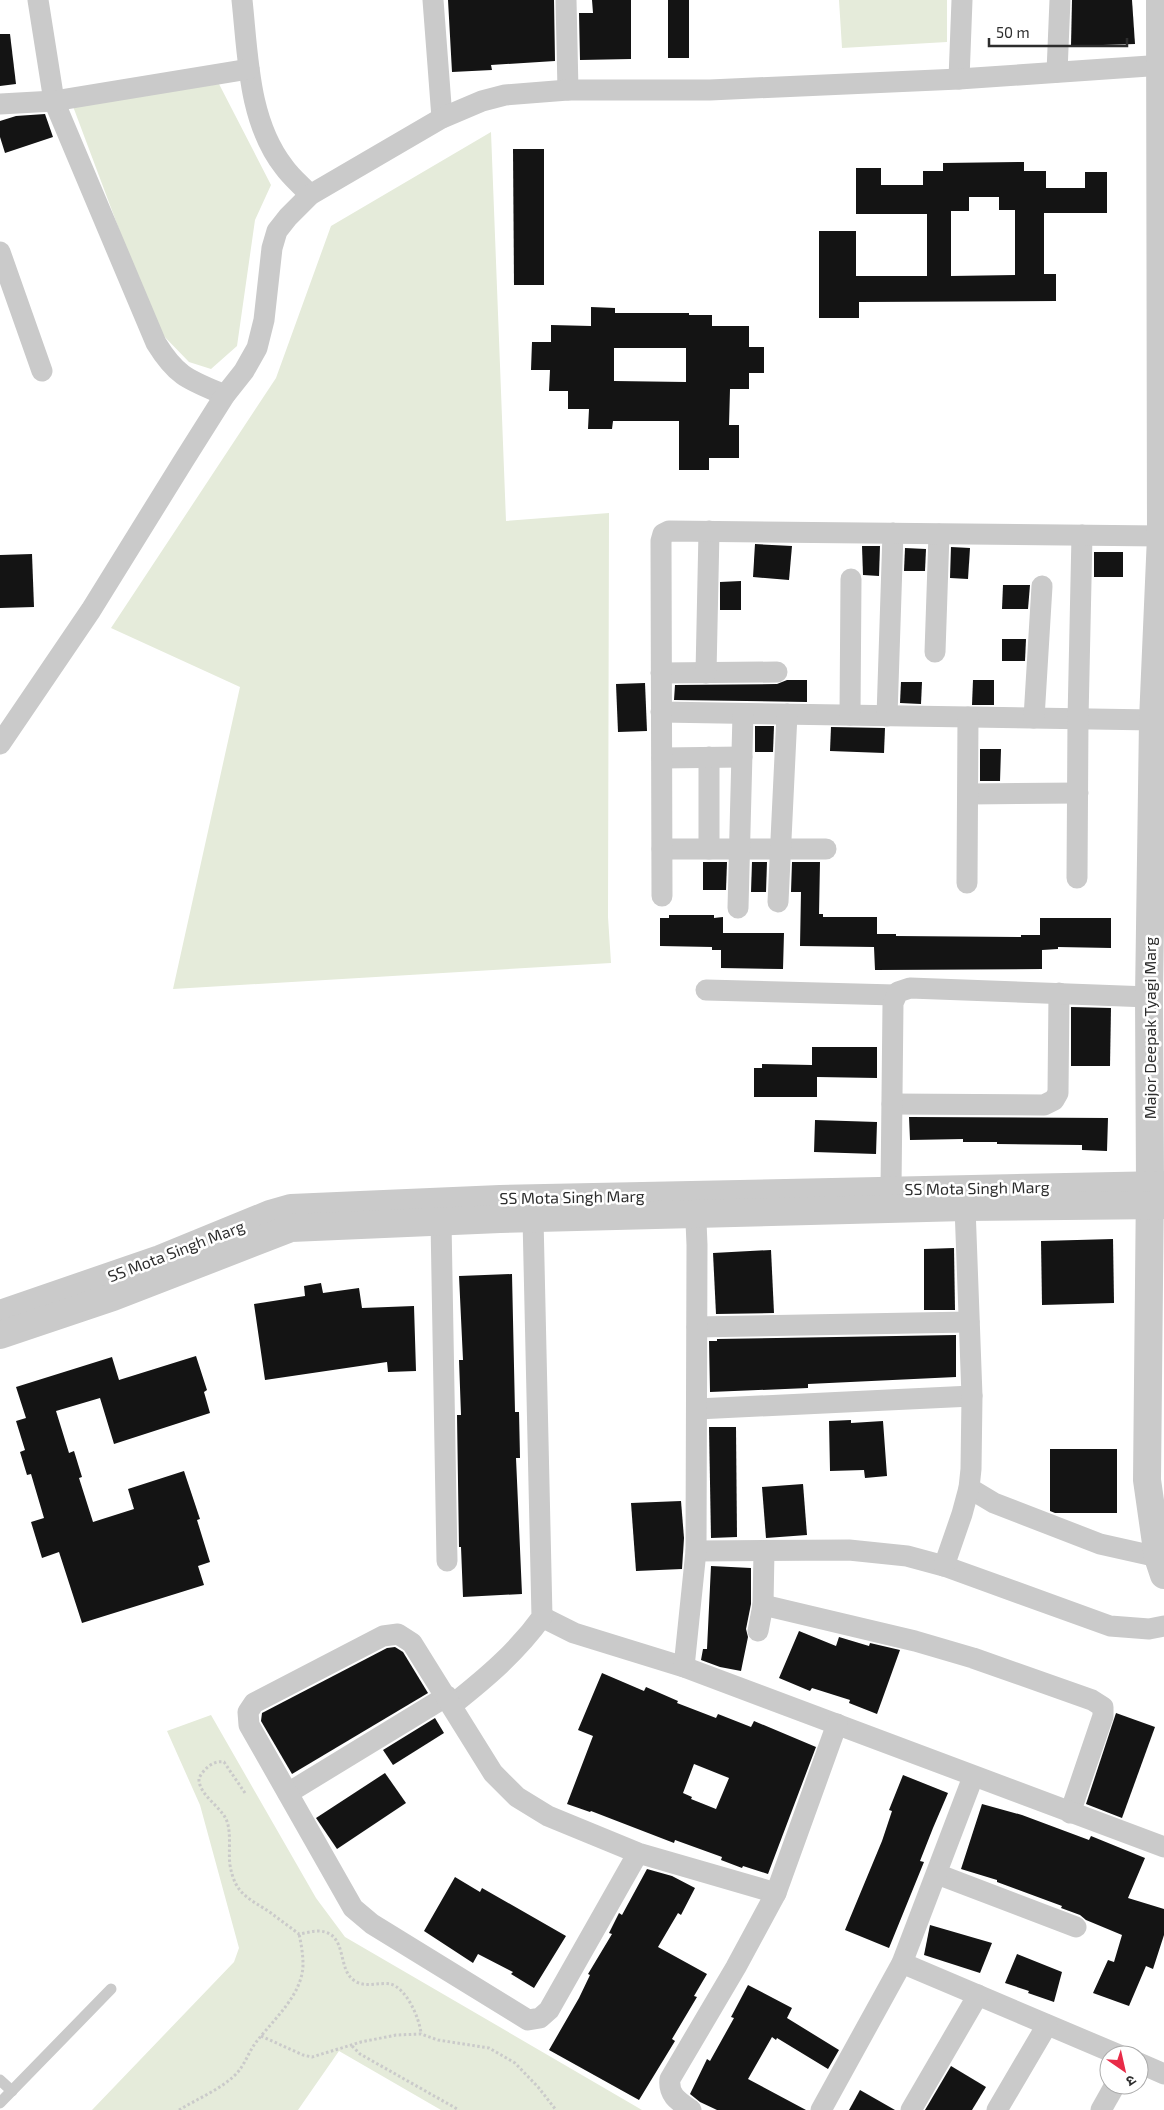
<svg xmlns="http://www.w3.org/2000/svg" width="1164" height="2110" font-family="'Exo 2','Noto Sans Devanagari',sans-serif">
<rect width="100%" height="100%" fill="#fff"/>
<!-- green -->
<g fill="#e5ebda">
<polygon points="839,0 947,0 947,42 842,48"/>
<polygon points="219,84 271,185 255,220 237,346 211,369 189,362 156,328 71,101"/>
<polygon points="491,132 506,521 609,513 608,917 611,963 173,989 240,687 111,628 276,378 331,226"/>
<polygon points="211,1715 316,1898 345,1937 642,2110 441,2110 339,2051 298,2110 92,2110 234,1962 239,1948 200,1805 167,1731"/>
</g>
<!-- building -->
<g fill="#141414" fill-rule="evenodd">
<polygon points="448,0 554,0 555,61 491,65 492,70 452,72"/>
<polygon points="592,0 631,0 631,59 580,60 579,13 593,13"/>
<rect x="668" y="0" width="21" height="58"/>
<polygon points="1072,0 1132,0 1135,44 1071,46"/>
<polygon points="0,34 10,34 16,84 0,86"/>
<polygon points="45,114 53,137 5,153 0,137 0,121 16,116"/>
<polygon points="513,149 544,149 544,285 514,285"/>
<path d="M1024 162V171H1046V188H1085V172H1107V213H1044V274H1056V301L859 302V318H819V231H856V276H927V214H856V168H881V185H923V171H943V163ZM969 197H999V210H1015V275L951 276V211H969Z"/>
<path d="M591 307 615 308V313H689V315H712V326H749V347H764V373H749V389H730L729 425H739V458H709V470H679V421H613L612 429H588L589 409H568V391H549L550 370H531L532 342H551V325L591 326ZM614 348H686V382L614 381Z"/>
<polygon points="755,544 792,546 789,580 753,577"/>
<polygon points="862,546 880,546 879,576 863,575"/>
<polygon points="951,547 970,548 968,579 950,578"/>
<polygon points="905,548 926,549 925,571 904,571"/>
<rect x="1094" y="552" width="29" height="25"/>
<polygon points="32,554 34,607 0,608 0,555"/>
<polygon points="741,581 741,610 720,610 720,582"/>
<polygon points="1003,585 1030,585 1028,609 1002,609"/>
<polygon points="1002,639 1026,639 1025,661 1002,661"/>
<polygon points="787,680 807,680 807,702 674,700 675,685 777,684"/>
<polygon points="973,680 994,680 994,705 972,705"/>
<polygon points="901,682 922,682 921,704 900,703"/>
<polygon points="645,683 647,731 618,732 616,684"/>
<polygon points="755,726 774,726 773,752 755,752"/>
<polygon points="831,727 885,728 884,753 830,751"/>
<polygon points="980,749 1001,749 1000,781 980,781"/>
<polygon points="703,862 727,862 726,890 703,890"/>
<polygon points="752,862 767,862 766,892 751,892"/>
<polygon points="792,862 820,862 819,914 823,914 823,917 877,917 877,934 896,934 896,936 1021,937 1021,935 1040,935 1040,918 1111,918 1111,948 1058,947 1058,949 1042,950 1042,969 875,970 874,947 800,946 801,892 791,892"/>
<polygon points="669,915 714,915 714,918 723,917 723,933 784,933 783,969 721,968 721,950 712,950 712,947 660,946 660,918 669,918"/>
<polygon points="1071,1007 1111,1008 1110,1066 1071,1066"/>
<polygon points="812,1047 877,1047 877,1078 817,1077 817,1097 754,1097 754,1068 762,1068 762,1064 812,1065"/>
<polygon points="909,1117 1108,1118 1107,1151 1082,1150 1082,1145 997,1144 997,1142 963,1142 963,1139 910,1140"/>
<polygon points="815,1120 877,1122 876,1154 814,1152"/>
<polygon points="1113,1239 1114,1303 1042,1305 1041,1241"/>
<polygon points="954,1248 955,1310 924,1310 924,1249"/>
<polygon points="771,1250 774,1313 716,1314 713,1253"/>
<polygon points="512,1274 515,1412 519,1412 520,1458 516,1458 522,1594 463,1597 461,1547 459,1547 457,1415 461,1415 459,1360 463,1360 459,1276"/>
<polygon points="321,1283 323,1293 359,1288 362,1308 414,1306 416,1371 388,1372 387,1362 265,1380 254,1304 305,1296 304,1286"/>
<polygon points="956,1335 956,1377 808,1384 808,1388 710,1392 709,1341 717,1341 717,1339"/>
<polygon points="196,1356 207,1390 204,1392 210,1413 114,1444 100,1398 56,1411 69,1453 74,1451 82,1477 79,1478 93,1522 134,1509 128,1489 184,1471 200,1519 197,1520 210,1562 198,1566 204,1585 82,1623 59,1552 42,1558 31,1522 44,1518 31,1474 27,1475 20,1452 25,1450 16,1421 26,1418 16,1387 112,1357 119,1380"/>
<polygon points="851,1420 851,1423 883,1421 887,1476 865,1478 864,1470 830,1471 829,1421"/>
<polygon points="709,1427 736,1427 737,1537 711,1538"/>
<polygon points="1050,1449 1117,1449 1117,1513 1055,1513 1050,1511"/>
<polygon points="803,1484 807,1535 766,1538 762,1487"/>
<polygon points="681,1501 684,1538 682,1569 636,1571 631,1503"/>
<polygon points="711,1566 751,1568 751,1604 746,1629 748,1637 741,1671 720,1667 701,1660 703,1649 707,1649"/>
<polygon points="799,1631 836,1646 839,1637 869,1646 870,1643 900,1650 877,1714 849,1703 850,1700 812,1688 810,1691 779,1678"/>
<polygon points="395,1647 403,1652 428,1693 292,1774 261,1721 262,1713 387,1648"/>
<path d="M602 1673 644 1691 646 1687 678 1701 677 1703 716 1718 718 1714 751 1727 754 1721 816 1747 768 1874 743 1866 742 1868 721 1860 722 1857 675 1840 674 1843 591 1811 590 1812 567 1804 593 1736 578 1730ZM694 1764 729 1778 716 1809 691 1799 692 1797 683 1793Z"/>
<polygon points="1116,1713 1155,1727 1122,1818 1086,1804"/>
<polygon points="435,1718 444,1733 393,1765 383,1750"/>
<polygon points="385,1773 406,1803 337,1849 316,1818"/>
<polygon points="903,1775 948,1793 933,1828 920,1861 924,1862 889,1948 845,1930 882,1841 892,1811 889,1810"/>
<polygon points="982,1804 1022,1815 1089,1840 1091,1836 1145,1858 1128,1898 1164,1909 1164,1935 1153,1969 1146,1966 1129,2006 1093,1993 1108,1960 1114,1962 1122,1935 1086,1920 1080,1915 1061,1908 1062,1906 997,1882 997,1880 961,1869"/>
<polygon points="647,1869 672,1876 695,1888 681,1915 678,1913 658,1947 707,1974 694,1996 697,1997 672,2039 675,2041 639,2100 549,2050 579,1998 590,1975 588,1974 612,1934 609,1933 619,1913 622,1915"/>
<polygon points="455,1877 480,1892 482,1888 566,1936 534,1988 511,1974 513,1972 478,1954 473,1963 424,1931"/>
<polygon points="930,1925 992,1943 980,1973 924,1955"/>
<polygon points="1017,1954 1062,1972 1054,2002 1028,1993 1029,1991 1005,1983"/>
<polygon points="748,1985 792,2008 787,2018 839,2050 828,2069 777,2038 776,2040 772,2037 748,2079 806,2110 717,2110 700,2102 690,2094 707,2059 710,2061 734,2018 731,2017"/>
<polygon points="951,2066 986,2087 972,2110 925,2110"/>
<polygon points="860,2090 895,2110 849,2110"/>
</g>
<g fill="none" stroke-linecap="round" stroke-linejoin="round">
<!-- path -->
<g stroke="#cacaca" stroke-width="3" stroke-dasharray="2.5 2.5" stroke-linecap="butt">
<path d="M245 1793 224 1762C213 1760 204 1769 199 1778 198 1794 219 1805 226 1819 232 1832 228 1851 230 1865 235 1895 249 1898 271 1913 280 1920 290 1927 299 1934 305 1933 312 1931 319 1931 349 1933 336 1970 355 1981 365 1988 379 1982 390 1984 406 1987 420 2019 421 2034"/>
<polyline points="261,2036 303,2055 312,2057 361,2042 396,2035 421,2034 438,2040 489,2048 515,2063 538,2087 556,2110"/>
<polyline points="352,2046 360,2054 459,2110"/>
<path d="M179 2110C197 2099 219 2090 234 2076 245 2066 248 2052 257 2041 274 2019 303 1994 303 1964 303 1954 301 1943 299 1934"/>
</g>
<!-- service -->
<g stroke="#cacaca" stroke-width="11">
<polyline points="0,2080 12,2091"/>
<polyline points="0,2103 111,1989"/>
</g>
<!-- minor -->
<g stroke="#cacaca" stroke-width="21">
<path d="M38 0 54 101 156 343C177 377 189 380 225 395"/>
<path d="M242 0C248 55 248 121 284 167 291 177 302 186 310 195"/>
<polyline points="433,0 442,118"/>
<polyline points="566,0 568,90"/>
<polyline points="1057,72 1060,0"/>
<polyline points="959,79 962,0"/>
<polyline points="0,104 54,101 249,69"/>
<polyline points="0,252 42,371"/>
<polyline points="935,652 939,534"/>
<polyline points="661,673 777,672"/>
<polyline points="706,673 709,531"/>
<polyline points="661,712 1153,720"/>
<polyline points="850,715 851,579"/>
<polyline points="887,716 893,533"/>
<polyline points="1034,718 1042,586"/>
<polyline points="0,744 91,610 184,460 225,395 244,371 257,348 264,320 272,248 277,231 288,217 310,195 442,118 482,101 505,95 568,90 710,90 959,79 1164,65"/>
<polyline points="709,757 709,849"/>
<polyline points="662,758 742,757"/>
<polyline points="968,794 1078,793"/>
<polyline points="662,849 826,849"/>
<polyline points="1077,878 1078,719 1082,535"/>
<polyline points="967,883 968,717"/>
<polyline points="662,896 661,541 663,534 669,531 1161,536"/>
<polyline points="778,902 787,714"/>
<polyline points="738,908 743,714"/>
<polyline points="706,990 895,995"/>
<polyline points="892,1104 1044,1105 1054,1100 1058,1093 1059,993"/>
<polyline points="891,1189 893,1003 898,992 910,988 1149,997"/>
<polyline points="441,1221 447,1561"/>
<polyline points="697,1327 969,1322"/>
<polyline points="697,1409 972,1396"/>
<polyline points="969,1488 994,1503 1100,1544 1158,1557"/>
<polyline points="696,1551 849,1550 907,1556 944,1566 1110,1626 1149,1629 1164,1626"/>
<polyline points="944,1566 962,1514 969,1488 971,1469 972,1396 965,1207"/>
<polyline points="763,1605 915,1641 973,1658 1092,1700 1103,1707 1103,1716 1070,1813"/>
<polyline points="542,1617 574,1633 684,1667 1164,1847"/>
<polyline points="758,1631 763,1605 764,1551"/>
<polyline points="684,1667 696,1551 697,1245 695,1198"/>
<path d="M452 1705C486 1678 517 1652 542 1617L533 1218"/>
<polyline points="288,1793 447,1696"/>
<polyline points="638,1853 549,2010 540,2018 528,2020 372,1924 353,1908 249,1725 248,1712 254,1703 383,1636 398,1634 412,1643 493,1773 517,1797 548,1816 638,1853 776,1893"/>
<polyline points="937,1874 1076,1927"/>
<polyline points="902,1963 1119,2055"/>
<polyline points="1139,2063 1164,2074"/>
<path d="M691 2110C678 2101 668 2095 670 2079L736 1967 776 1893 837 1724"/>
<polyline points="821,2110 902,1963 973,1777"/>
<polyline points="911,2110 978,1995"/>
<polyline points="997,2110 1047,2025"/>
<polyline points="1101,2110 1115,2085"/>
</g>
<!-- tertiary -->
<g stroke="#cacaca" stroke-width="28">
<polyline points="1160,0 1161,536 1153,720 1149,997 1150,1184 1147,1480 1158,1557 1164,1575"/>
<polyline points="0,1314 160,1259 270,1214 291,1208 500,1199 1164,1185"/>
<polyline points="0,1335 113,1297 291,1228 500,1219 965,1207 1164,1205"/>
</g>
</g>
<g text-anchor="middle" stroke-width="5" stroke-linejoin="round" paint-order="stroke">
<!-- street labels -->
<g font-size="16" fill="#2d2d2d" stroke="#fff">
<text transform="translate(1150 1028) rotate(-90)" y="6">Major Deepak Tyagi Marg</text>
<text transform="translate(977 1188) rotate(-1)" y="6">SS Mota Singh Marg</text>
<text transform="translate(572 1197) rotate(-1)" y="6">SS Mota Singh Marg</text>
<text transform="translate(176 1251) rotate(-21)" y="6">SS Mota Singh Marg</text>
</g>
</g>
<!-- north arrow -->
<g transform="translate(1124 2070) rotate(146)"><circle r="24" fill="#ffffff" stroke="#ababab"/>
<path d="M0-4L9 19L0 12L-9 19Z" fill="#e82b48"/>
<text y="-8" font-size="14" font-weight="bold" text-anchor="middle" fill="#2d2d2d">उ</text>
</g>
<!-- scale -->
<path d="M989 38v8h138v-8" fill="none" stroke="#2d2d2d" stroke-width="2.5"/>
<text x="996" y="38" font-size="15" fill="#2d2d2d" stroke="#ffffff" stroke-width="4" paint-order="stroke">50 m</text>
</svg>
